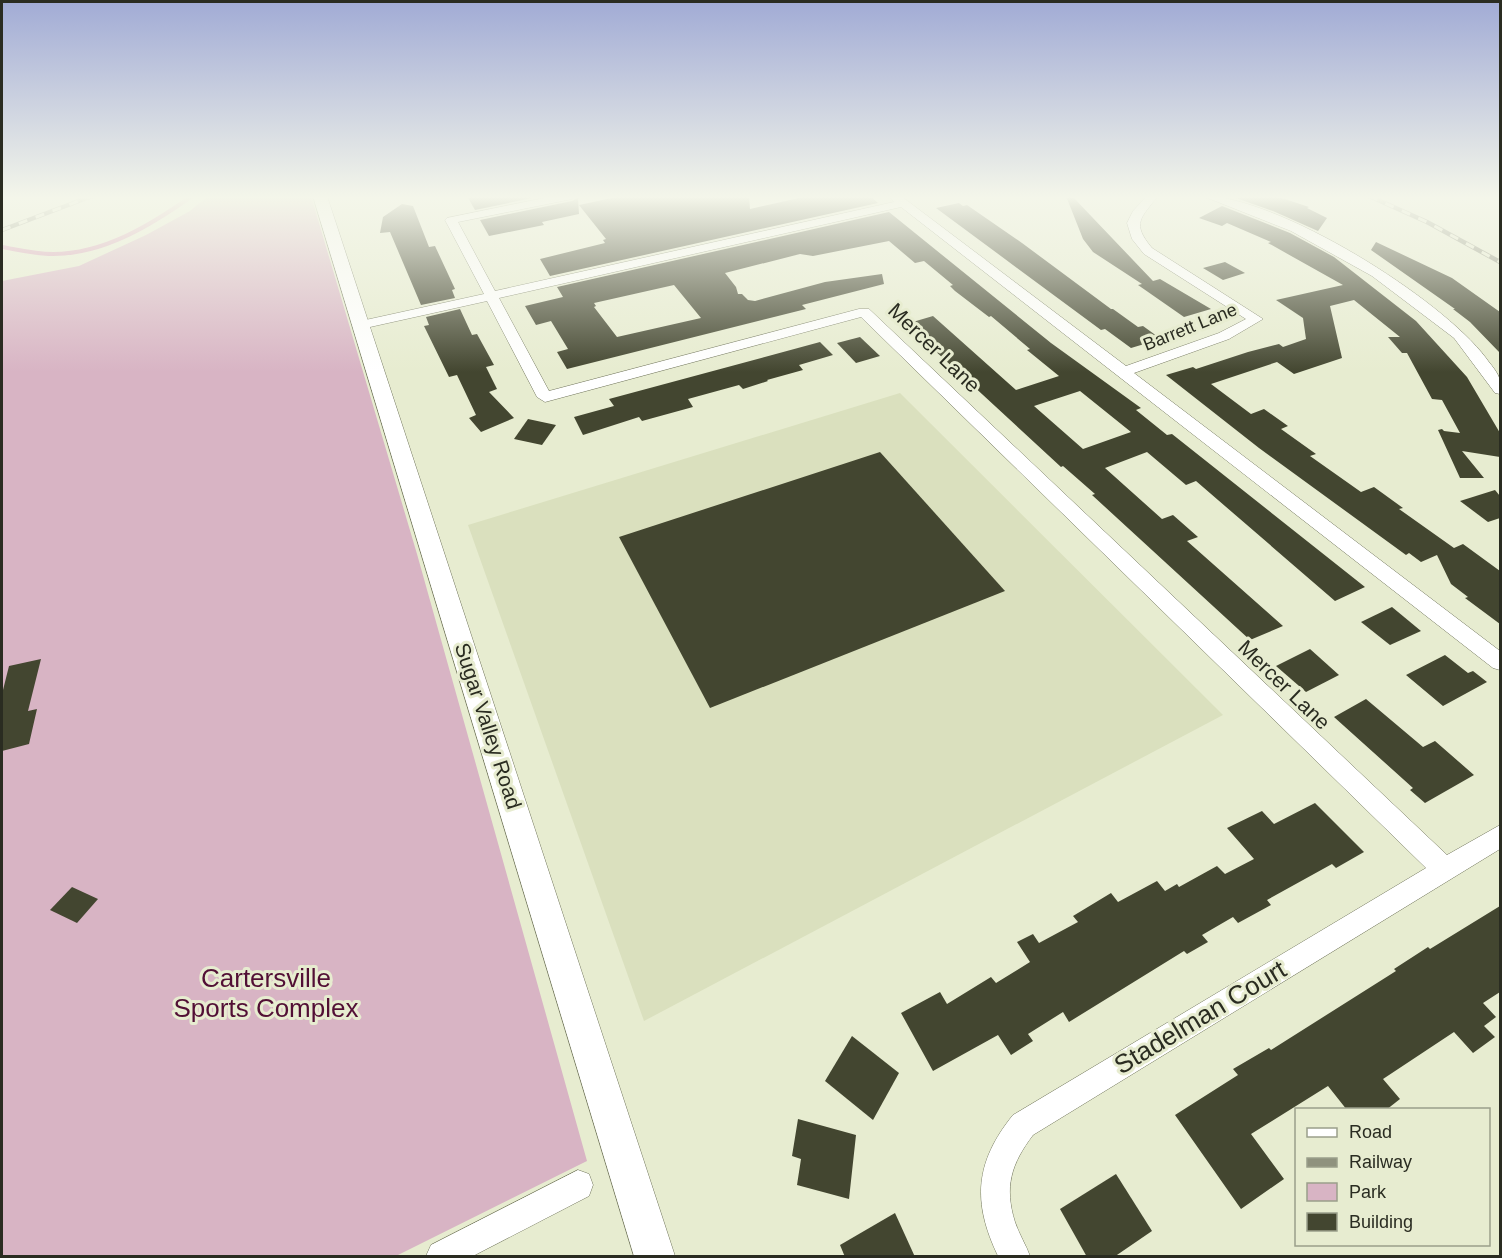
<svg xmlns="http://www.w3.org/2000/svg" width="1502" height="1258" font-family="Helvetica,sans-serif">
<rect width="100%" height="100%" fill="#e7ecd0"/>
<!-- built -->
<polygon fill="#dae0be" points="900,393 1223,715 644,1021 468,525"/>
<!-- green -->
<polygon fill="#d8b4c4" points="208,196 311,196 417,554 587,1161 396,1256 2,1256 2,281 79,266 146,235 190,211"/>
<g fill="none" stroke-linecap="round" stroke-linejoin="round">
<!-- stream -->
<path stroke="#d89eb8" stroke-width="4" d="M2 247C19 250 35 254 53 254 104 254 151 225 192 196"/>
</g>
<!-- building -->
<g fill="#434630" fill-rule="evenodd">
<polygon points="467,196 542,196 475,210"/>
<polygon points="621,196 749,196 750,209 808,196 870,196 878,203 550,276 540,259 605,243 603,240 606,239 579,205"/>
<polygon points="1066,196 1072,196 1153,281 1160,279 1211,309 1184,317 1138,285 1142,284 1093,252 1083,239"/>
<polygon points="1240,196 1274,196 1288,200 1309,207 1307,208 1327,218 1318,231 1273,211 1236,198"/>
<polygon points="578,198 579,214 542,222 544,225 489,236 480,220 572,201"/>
<polygon points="959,203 963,206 967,205 1022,243 1111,309 1113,309 1138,327 1143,326 1161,339 1131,348 1105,329 1101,330 936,208"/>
<polygon points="402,204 413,206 429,247 435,246 455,289 452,290 455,298 421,305 390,232 380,233 383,217"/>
<polygon points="1222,206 1290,233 1334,257 1416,321 1467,377 1500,433 1500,457 1462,451 1484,478 1460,478 1438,430 1442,429 1444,431 1460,433 1442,400 1432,399 1407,353 1402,353 1388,337 1400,337 1354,300 1330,306 1342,358 1294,374 1277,362 1211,384 1251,414 1264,409 1288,426 1281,429 1316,454 1310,456 1361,492 1374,487 1403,508 1399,509 1454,548 1463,544 1500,571 1500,624 1465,598 1468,597 1451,584 1437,555 1421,562 1409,553 1406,555 1259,448 1166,375 1193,367 1196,369 1248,352 1279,344 1283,347 1306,339 1303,318 1276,300 1343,285 1268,243 1271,242 1227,223 1222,226 1199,218"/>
<path d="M889 212 1051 343 1141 408 1136 410 1167 435 1172 434 1365 587 1335 601 1196 481 1186 485 1147 452 1105 468 1162 519 1173 515 1198 537 1187 541 1283 626 1250 640 1092 495 1095 494 1063 466 1061 467 906 324 933 316 1016 390 1059 376 1027 350 1030 349 991 316 989 317 955 291 950 286 953 285 924 261 915 263 889 241 813 256 800 254 725 273 736 287 738 294H742L748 300 755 301 825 282 882 274 884 284 802 305 806 309 567 369 557 352 568 349 551 321 536 325 525 306 563 297 557 287ZM674 285 701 318 617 337 594 307 596 306 594 303ZM1080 391 1131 432 1083 449 1034 406Z"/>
<polygon points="1376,242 1452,278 1500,312 1500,353 1470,322 1453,309 1455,309 1371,250"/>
<polygon points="1225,262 1245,273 1223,280 1203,268"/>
<polygon points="460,309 472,335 477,334 494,365 486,367 497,389 489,392 514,418 481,432 469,418 476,415 457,375 449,377 424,326 429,325 426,317"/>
<polygon points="860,337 880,356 856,363 837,343"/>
<polygon points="820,342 833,355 799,365 803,370 767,380 768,381 743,389 739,385 688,399 693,407 642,421 639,417 583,435 574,417 614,406 609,399"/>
<polygon points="528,419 556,425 542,445 514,439"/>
<polygon points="880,452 1005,591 710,708 619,537"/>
<polygon points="1495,490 1500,496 1500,518 1488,522 1460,501"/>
<polygon points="1392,607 1421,631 1390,645 1361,622"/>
<polygon points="1310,649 1339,675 1306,692 1276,666"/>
<polygon points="1445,655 1468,673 1473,671 1487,682 1443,706 1406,675"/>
<polygon points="41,659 28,711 37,709 29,744 2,751 2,694 9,666"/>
<polygon points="1366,699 1423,747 1435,741 1474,775 1425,803 1410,790 1413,788 1334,717"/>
<polygon points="1315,803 1364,852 1336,868 1332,864 1267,900 1271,905 1238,923 1233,917 1202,935 1208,942 1187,954 1184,951 1069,1022 1063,1012 1028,1034 1033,1041 1011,1055 998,1035 933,1071 901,1013 940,992 947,1004 991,977 996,983 1030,962 1017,942 1033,934 1039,943 1078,922 1073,916 1111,893 1118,902 1157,881 1165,891 1177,884 1179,887 1217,866 1225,874 1254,859 1227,828 1262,811 1274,824"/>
<polygon points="72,887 98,899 77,923 50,910"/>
<polygon points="1500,906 1500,992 1483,1003 1496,1017 1484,1026 1495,1037 1473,1053 1454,1032 1383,1079 1400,1099 1386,1110 1347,1110 1328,1086 1251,1134 1284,1179 1241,1209 1175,1115 1238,1075 1233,1069 1269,1048 1271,1050 1396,971 1394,969 1428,947 1430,949"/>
<polygon points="852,1036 899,1073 873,1120 825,1081"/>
<polygon points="798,1119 856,1135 849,1199 797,1185 801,1159 792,1156"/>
<polygon points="1116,1174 1152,1231 1114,1257 1087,1257 1060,1209"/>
<polygon points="895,1213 915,1257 845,1257 840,1245"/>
</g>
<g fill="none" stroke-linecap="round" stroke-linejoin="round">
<!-- minor casing -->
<g stroke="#71755c" stroke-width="1">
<g id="minor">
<path d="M554 196H577L572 199 458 222 495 291 894 202 889 196H901L1126 366 1219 333 1246 319 1144 254 1132 239 1127 223 1133 211 1147 196H1158C1141 218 1131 223 1152 248L1263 319 1229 339 1134 373 1500 651V670L1493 668 901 207 499 298 549 391 859 309H869L1447 855 1500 825V849L1033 1135C1011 1164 1004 1187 1015 1222 1019 1234 1026 1245 1030 1256H998C972 1202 975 1162 1013 1115L1426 868 861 317 545 402 537 397 487 301 361 329 354 325 361 321 484 294 445 220 447 218Z"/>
<path d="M1203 196C1278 196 1441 298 1486 358 1490 364 1499 373 1500 381 1501 385 1500 390 1500 394L1495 393 1454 338 1372 276 1291 231Z"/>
<polygon points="578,1170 589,1174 593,1185 589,1196 473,1256 426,1256 431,1245"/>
</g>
</g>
<!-- tertiary casing -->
<g stroke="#71755c" stroke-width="1">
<polygon id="tertiary" points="313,196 327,196 675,1256 634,1256"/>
</g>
<!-- minor -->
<use href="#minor" fill="#fff" fill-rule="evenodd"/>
<!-- tertiary -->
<use href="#tertiary" fill="#fff" fill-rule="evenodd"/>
<!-- rail casing -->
<g stroke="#8f927e" stroke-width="4.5">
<g id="rail">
<polyline points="1369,196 1427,222 1500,262"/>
<polyline points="2,230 92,196"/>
</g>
</g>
<!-- rail -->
<use href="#rail" stroke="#e7ecd0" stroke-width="3" stroke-dasharray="9" stroke-linecap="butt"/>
</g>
<!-- sky -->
<linearGradient id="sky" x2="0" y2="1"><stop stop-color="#a1abd5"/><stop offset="0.53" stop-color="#f4f6ea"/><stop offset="1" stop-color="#f4f6ea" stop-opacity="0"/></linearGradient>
<rect width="1502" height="372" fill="url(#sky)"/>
<g text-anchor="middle" stroke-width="6" stroke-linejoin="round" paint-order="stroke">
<!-- far-street labels -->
<g font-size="18" fill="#2a2c21" stroke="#e7ecd0">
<text transform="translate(1190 327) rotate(-22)" y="6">Barrett Lane</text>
</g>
<!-- street labels -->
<g font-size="21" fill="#2a2c21" stroke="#e7ecd0">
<text transform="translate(934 348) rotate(44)" y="7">Mercer Lane</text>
<text transform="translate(1284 685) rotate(44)" y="7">Mercer Lane</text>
<text transform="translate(488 726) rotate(72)" y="7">Sugar Valley Road</text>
</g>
<!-- near-park labels -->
<g font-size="26" fill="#520f35" stroke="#e7ecd0">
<text x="266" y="987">Cartersville<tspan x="266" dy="30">Sports Complex</tspan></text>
</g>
<!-- near-street labels -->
<g font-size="26" fill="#2a2c21" stroke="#e7ecd0">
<text transform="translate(1200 1017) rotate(-31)" y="9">Stadelman Court</text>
</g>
</g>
<!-- border -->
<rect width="1502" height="1258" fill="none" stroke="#2a2c21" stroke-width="6"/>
<!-- legend -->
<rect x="1295" y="1108" width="195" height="138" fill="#e7ecd0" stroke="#9b9f8a" stroke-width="1.5"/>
<rect x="1307" y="1128" width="30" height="9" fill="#ffffff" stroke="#9b9f8a" stroke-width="1.5"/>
<text x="1349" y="1138" font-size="18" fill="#2a2c21">Road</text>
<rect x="1307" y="1158" width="30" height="9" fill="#8f927e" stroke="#9b9f8a" stroke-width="1.5"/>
<text x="1349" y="1168" font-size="18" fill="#2a2c21">Railway</text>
<rect x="1307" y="1183" width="30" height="18" fill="#d8b4c4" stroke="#9b9f8a" stroke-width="1.5"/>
<text x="1349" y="1198" font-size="18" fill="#2a2c21">Park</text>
<rect x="1307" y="1213" width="30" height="18" fill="#434630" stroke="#9b9f8a" stroke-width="1.5"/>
<text x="1349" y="1228" font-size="18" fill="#2a2c21">Building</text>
</svg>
